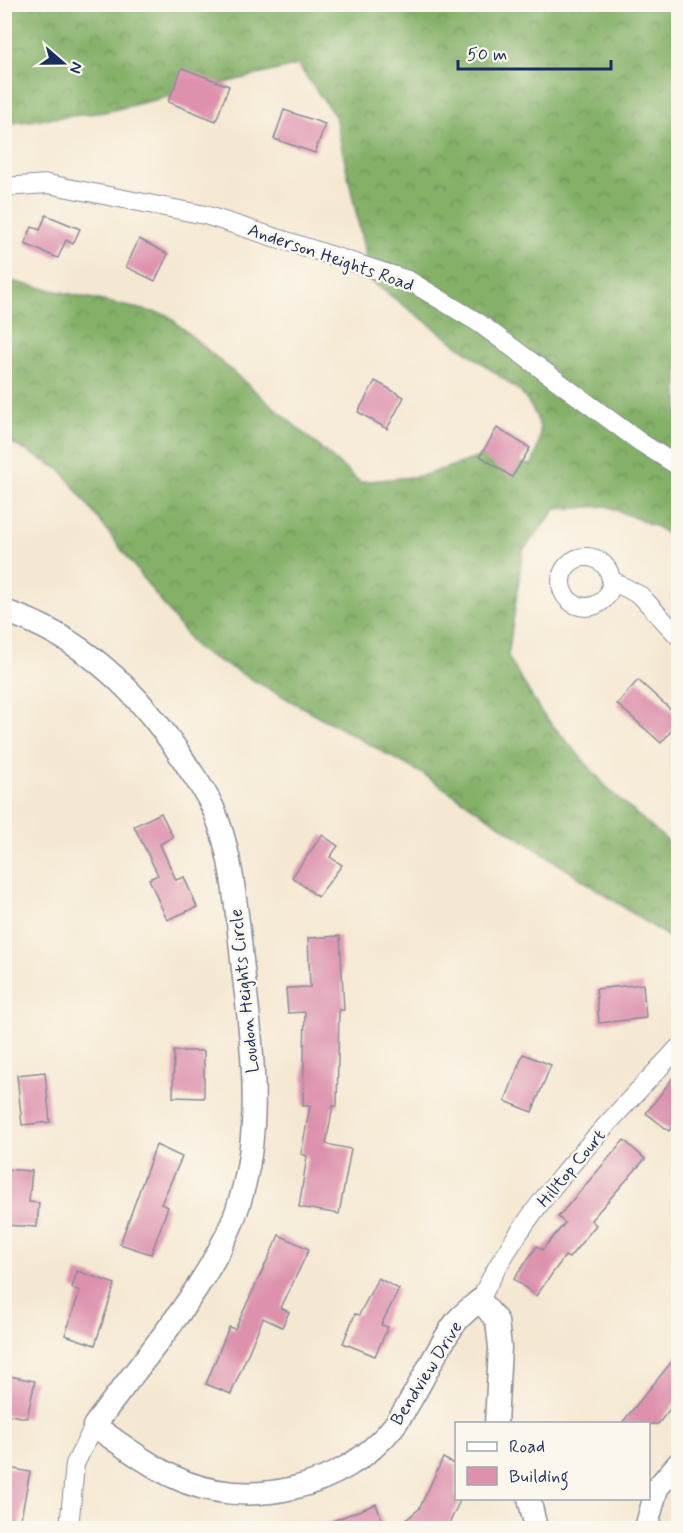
<svg xmlns="http://www.w3.org/2000/svg" width="683" height="1533" font-family="Mynerve,sans-serif">
<defs>
<pattern id="forest-crowns" width="20" height="18" patternUnits="userSpaceOnUse" patternTransform="scale(1.5)"><rect width="20" height="18" fill="#84b068"/><path d="M2 6a3 3 0 1 1 6 0M12 15a3 3 0 1 1 6 0" fill="none" stroke="#6b9059"/></pattern>
</defs>
<rect width="100%" height="100%" fill="#fbf7ec"/>
<filter id="ink" filterUnits="userSpaceOnUse"><feTurbulence type="fractalNoise" baseFrequency=".0167" numOctaves="2"/><feDisplacementMap in="SourceGraphic" scale="12" xChannelSelector="R" yChannelSelector="G"/><feConvolveMatrix kernelMatrix="1 2 1 2 8 2 1 2 1" color-interpolation-filters="sRGB"/></filter>
<filter id="wash" filterUnits="userSpaceOnUse"><feTurbulence type="fractalNoise" baseFrequency=".008" numOctaves="4" result="noise"/><feDisplacementMap in="SourceGraphic" scale="24" xChannelSelector="R" yChannelSelector="G"/><feGaussianBlur stdDeviation="1.35" result="paint"/><feColorMatrix in="noise" values="0 0 0 0 0 0 0 0 0 0 0 0 0 0 0 0 0 1.4 0 .05"/><feComposite in="paint" operator="in"/></filter>
<g filter="url(#wash)">
<rect width="100%" height="100%" fill="#f5e8d2"/>
<!-- forest -->
<path fill="url(#forest-crowns)" stroke="#507063" stroke-width="1.5" d="M4 5H678V542L657 527 607 506 556 509 523 550 508 657 541 712 612 793 678 850V943L423 774 197 649 61 470 5 439V280L167 315 360 482 422 476 479 457 532 465C545 432 543 421 521 392L371 281 335 116 298 65 105 112 5 124Z"/>
<g id="blocks">
<!-- building -->
<g fill="#dd91ad">
<polygon points="182,68 229,86 216,121 168,102"/>
<polygon points="284,110 325,124 315,153 274,139"/>
<polygon points="46,215 80,229 73,244 66,240 58,258 25,244 32,227 40,230"/>
<polygon points="139,239 168,254 155,281 126,267"/>
<polygon points="375,381 404,397 387,429 358,412"/>
<polygon points="497,428 530,448 512,477 480,456"/>
<polygon points="638,680 678,716 678,723 661,743 617,704"/>
<polygon points="161,813 173,837 160,844 176,880 184,877 197,907 167,920 149,879 158,875 134,826"/>
<polygon points="322,835 338,846 330,857 342,865 318,897 292,877"/>
<polygon points="340,936 344,1010 339,1010 337,1106 333,1106 326,1144 351,1149 339,1214 299,1207 307,1156 301,1154 310,1106 303,1106 305,1012 288,1013 286,988 310,987 308,938"/>
<polygon points="643,984 646,1018 599,1023 596,989"/>
<polygon points="174,1051 204,1051 204,1098 173,1097"/>
<polygon points="523,1054 551,1065 532,1112 505,1101"/>
<polygon points="678,1071 678,1119 669,1131 646,1113"/>
<polygon points="45,1072 50,1122 22,1125 17,1075"/>
<polygon points="624,1140 645,1159 591,1220 596,1225 569,1258 565,1256 536,1296 514,1279 537,1246 542,1250 565,1223 558,1217"/>
<polygon points="156,1145 182,1157 161,1204 168,1207 151,1254 120,1244"/>
<polygon points="4,1169 32,1171 29,1202 39,1203 37,1227 4,1225"/>
<polygon points="279,1235 309,1249 281,1308 289,1312 282,1327 263,1318 231,1394 206,1384 229,1327 235,1329"/>
<polygon points="77,1271 115,1284 95,1345 65,1335 80,1291 72,1288"/>
<polygon points="378,1278 399,1289 381,1325 388,1327 375,1356 343,1343 355,1314 359,1315"/>
<polygon points="678,1354 678,1399 658,1424 621,1424"/>
<polygon points="4,1375 35,1381 27,1418 4,1414"/>
<polygon points="443,1458 456,1465 456,1498 461,1498 450,1522 442,1528 396,1528 419,1509"/>
<polygon points="4,1467 30,1472 19,1528 4,1528"/>
<polygon points="376,1504 385,1528 317,1528 317,1527"/>
</g>
</g>
</g>
<g filter="url(#ink)">
<use href="#blocks" fill-opacity="0" stroke="#888c98" stroke-width="1.5"/>
<g fill="none" stroke-linecap="round" stroke-linejoin="round">
<!-- minor casing -->
<g stroke="#888c98" stroke-width="20">
<g id="minor">
<polyline points="4,187 48,184 205,215 408,280 479,323 640,442 678,466"/>
<circle cx="586" cy="582" r="25"/>
<polyline points="611,580 641,596 678,636"/>
<path d="M480 1300C526 1203 606 1126 678 1048"/>
<polyline points="69,1528 75,1464 94,1426"/>
</g>
</g>
<!-- tertiary casing -->
<g stroke="#888c98" stroke-width="25">
<g id="tertiary">
<path d="M4 611C85 637 144 697 188 767 196 779 205 791 211 804 236 855 238 937 246 994 255 1069 262 1150 232 1223 203 1293 139 1364 94 1426 120 1443 146 1464 174 1477 245 1512 344 1489 393 1427 418 1395 432 1354 456 1322 462 1314 472 1307 480 1300L497 1321 500 1347 496 1424"/>
<polyline points="529,1498 535,1524 533,1528"/>
<polyline points="646,1528 657,1488 678,1464"/>
</g>
</g>
<!-- minor -->
<use href="#minor" stroke="#fff" stroke-width="18"/>
<!-- tertiary -->
<use href="#tertiary" stroke="#fff" stroke-width="22"/>
</g>
</g>
<g text-anchor="middle" stroke-width="5" stroke-linejoin="round" paint-order="stroke">
<!-- street labels -->
<g font-size="18" fill="#1b2f5e" stroke="#fbf7ec">
<text transform="translate(331 257) rotate(19)" y="6">Anderson Heights Road</text>
<text transform="translate(244 991) rotate(-96)" y="6">Loudon Heights Circle</text>
<text transform="translate(571 1168) rotate(-50)" y="6">Hilltop Court</text>
<text transform="translate(426 1373) rotate(-58)" y="6">Bendview Drive</text>
</g>
</g>
<!-- margin -->
<rect width="683" height="1533" fill="none" stroke="#fbf7ec" stroke-width="24"/>
<!-- legend -->
<rect x="455" y="1422" width="195" height="78" fill="#fbf7ec" stroke="#a1a7b3" stroke-width="1.5"/>
<rect x="467" y="1442" width="30" height="9" fill="#ffffff" stroke="#a1a7b3" stroke-width="1.5"/>
<text x="509" y="1452" font-size="18" fill="#1b2f5e">Road</text>
<rect x="467" y="1467" width="30" height="18" fill="#dd91ad" stroke="#a1a7b3" stroke-width="1.5"/>
<text x="509" y="1482" font-size="18" fill="#1b2f5e">Building</text>
<!-- north arrow -->
<g transform="translate(63 63) rotate(110)" stroke="#fbf7ec" stroke-width="4.5" paint-order="stroke">
<path d="M0-4.5L10 22L0 15L-10 22Z" fill="#1b2f5e"/>
<text y="-9" font-size="16" font-weight="bold" text-anchor="middle" fill="#1b2f5e">N</text>
</g>
<!-- scale -->
<path d="M458 60v9h153v-9" fill="none" stroke="#1b2f5e" stroke-width="3"/>
<text x="467" y="60" font-size="18" fill="#1b2f5e" stroke="#fbf7ec" stroke-width="4.5" paint-order="stroke">50 m</text>
</svg>
